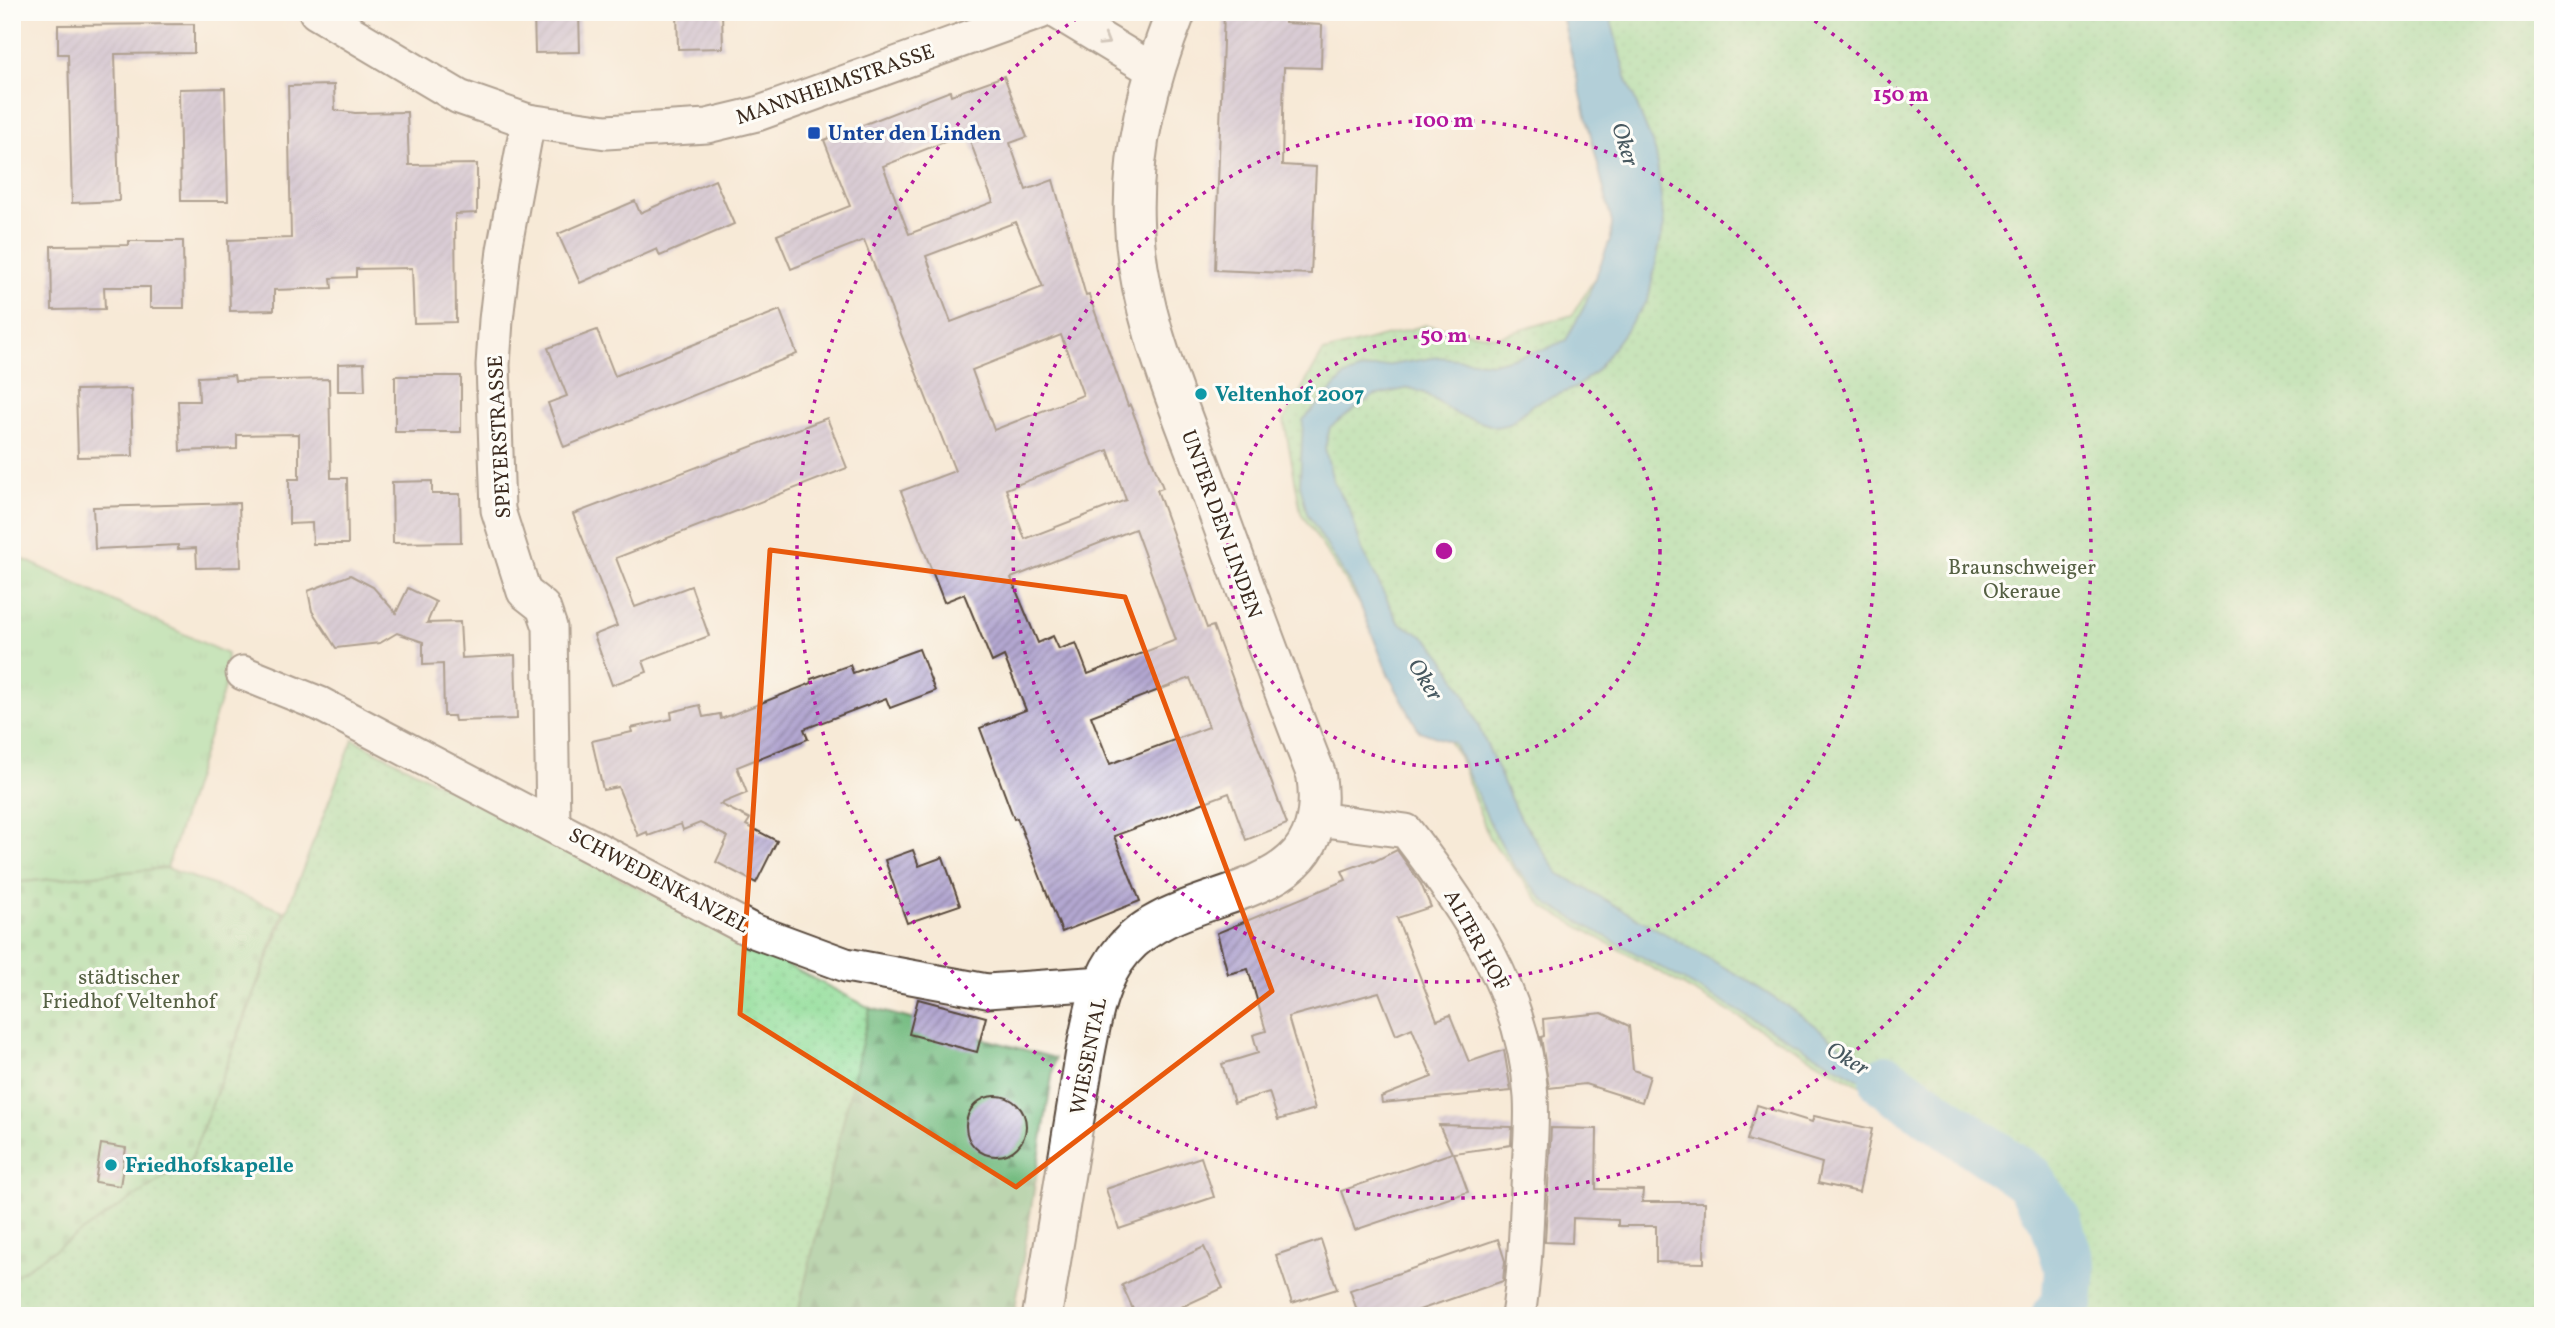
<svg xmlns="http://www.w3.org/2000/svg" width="2555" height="1328" font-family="Vollkorn,serif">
<defs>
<pattern id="grass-tufts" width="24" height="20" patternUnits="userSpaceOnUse" patternTransform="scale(1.75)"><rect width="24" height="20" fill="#91dd99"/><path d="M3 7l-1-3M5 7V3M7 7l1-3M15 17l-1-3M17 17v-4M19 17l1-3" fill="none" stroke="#7ebe83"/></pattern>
<pattern id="forest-firs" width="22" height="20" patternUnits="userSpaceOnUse" patternTransform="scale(1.75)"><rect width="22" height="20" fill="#74bc81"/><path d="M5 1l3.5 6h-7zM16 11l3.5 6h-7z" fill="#609969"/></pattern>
<pattern id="cemetery-stones" width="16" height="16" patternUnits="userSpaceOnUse" patternTransform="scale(1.75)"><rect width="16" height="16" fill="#91dd99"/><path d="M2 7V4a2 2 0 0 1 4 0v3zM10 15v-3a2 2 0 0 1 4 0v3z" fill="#7ebe83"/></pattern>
<pattern id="park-dots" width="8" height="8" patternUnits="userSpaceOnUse" patternTransform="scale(1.75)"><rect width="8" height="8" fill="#91dd99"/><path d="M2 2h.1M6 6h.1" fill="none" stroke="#7ebe83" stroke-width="1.8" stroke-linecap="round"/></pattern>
<pattern id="building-hatch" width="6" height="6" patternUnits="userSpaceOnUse" patternTransform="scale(1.75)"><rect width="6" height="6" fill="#b3a7d1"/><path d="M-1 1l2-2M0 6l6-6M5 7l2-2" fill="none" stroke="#9388a9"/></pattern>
</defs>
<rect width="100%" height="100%" fill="#fdfcf7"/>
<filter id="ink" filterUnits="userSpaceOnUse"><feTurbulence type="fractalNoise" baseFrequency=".0143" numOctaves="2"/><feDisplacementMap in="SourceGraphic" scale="14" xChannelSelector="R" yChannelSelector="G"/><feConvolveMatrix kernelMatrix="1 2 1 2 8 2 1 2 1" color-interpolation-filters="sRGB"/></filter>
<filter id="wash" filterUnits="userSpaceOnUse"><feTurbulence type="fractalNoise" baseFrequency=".00686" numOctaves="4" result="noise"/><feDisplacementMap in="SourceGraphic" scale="28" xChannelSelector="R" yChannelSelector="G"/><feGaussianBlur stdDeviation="1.57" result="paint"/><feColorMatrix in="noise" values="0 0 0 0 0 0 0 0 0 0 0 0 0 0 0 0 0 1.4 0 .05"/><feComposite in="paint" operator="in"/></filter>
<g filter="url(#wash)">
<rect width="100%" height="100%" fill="#f7ead7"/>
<!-- grass -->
<polygon fill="url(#grass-tufts)" stroke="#66845c" stroke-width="2" points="12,554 227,654 225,685 167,868 12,883"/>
<!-- forest -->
<polygon fill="url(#forest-firs)" stroke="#587350" stroke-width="2" points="870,1008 1055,1058 1014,1316 797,1316"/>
<!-- cemetery -->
<polygon fill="url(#cemetery-stones)" stroke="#66845c" stroke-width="2" points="167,868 284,911 191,1160 12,1278 12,883"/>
<!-- park -->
<g fill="url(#park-dots)" stroke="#66845c" stroke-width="2">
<polygon points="1570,12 2543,12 2543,1316 2047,1316 2057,1304 2050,1227 1868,1090 1544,907 1489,838 1459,757 1301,513 1284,420 1323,352 1426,325 1497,337 1572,315 1627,226"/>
<polygon points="353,739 870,1008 797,1316 12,1316 12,1278 191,1159"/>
</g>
<!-- water -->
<polygon fill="#5fb0da" stroke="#4d6d7c" stroke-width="2" points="1561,12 1609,12 1626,77 1656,153 1664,225 1648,300 1596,371 1575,388 1533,404 1510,424 1496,427 1458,415 1424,393 1410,388 1373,396 1330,427 1325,448 1333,481 1350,510 1362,549 1398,622 1428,639 1443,657 1463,691 1516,811 1558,873 1745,979 1811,1022 1852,1055 2028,1179 1870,1085 1548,904 1514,866 1491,825 1454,743 1419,731 1389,676 1355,592 1307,513 1300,484 1303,420 1345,376 1361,370 1438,357 1493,363 1546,349 1566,340 1584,307 1611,237 1612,223"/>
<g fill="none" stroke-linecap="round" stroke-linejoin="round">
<!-- river -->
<polyline stroke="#5fb0da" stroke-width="52" points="1886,1081 2028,1179 2055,1219 2070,1268 2067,1305 2057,1316"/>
</g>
<g id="blocks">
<!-- building -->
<g fill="url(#building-hatch)" fill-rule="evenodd">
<polygon points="534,12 579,12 580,52 535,53"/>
<polygon points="677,12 722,12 723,48 678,49"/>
<polygon points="1224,12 1285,12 1285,23 1322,25 1321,68 1284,67 1282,165 1316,167 1311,274 1215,270"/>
<polygon points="194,24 194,53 115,54 119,201 72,203 68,54 58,54 58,25"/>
<path d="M1004 76 1027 137 1010 143 1026 190 1053 180 1086 296 1089 295 1128 406 1130 405 1163 488 1157 490 1207 628 1213 626 1287 824 1246 840 1229 793 1114 836 1140 901 1062 932 1017 818 1014 819 980 728 1026 710 1004 656 992 662 964 594 944 602 901 491 955 471 864 240 791 269 777 235 850 206 824 140 950 91 951 95ZM967 133 993 202 909 234 883 166ZM1016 222 1043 287 951 322 926 256ZM1061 335 1083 395 994 430 972 370ZM1108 450 1126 500 1025 539 1006 489ZM1135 529 1176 640 1088 674 1076 643 1059 649 1053 636 1038 643 1011 578ZM1190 678 1209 727 1110 764 1091 716Z"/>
<polygon points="334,85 335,110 355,113 407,112 409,165 477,164 477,213 455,214 456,322 414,323 412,268 356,269 356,277 331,278 332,288 274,290 274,310 230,311 228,240 291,238 288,86"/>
<polygon points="225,88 228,201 181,201 179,89"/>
<polygon points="715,180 734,224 660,256 657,249 580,283 558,234 635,201 640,213"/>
<polygon points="129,241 183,241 184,308 150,308 150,287 104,287 105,309 52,310 51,246 129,245"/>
<polygon points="780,310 797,354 564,447 548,403 567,396 548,348 597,330 615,376"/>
<polygon points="364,363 365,391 338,391 338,364"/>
<polygon points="234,375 235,381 329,379 331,478 347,478 348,544 313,544 312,523 289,524 289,479 299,479 299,434 237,435 237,449 180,451 178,401 199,401 198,377"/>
<rect x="395" y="376" width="66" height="56"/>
<polygon points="131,389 133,456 78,457 76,390"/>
<polygon points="827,418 847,468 616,558 635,607 691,586 709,636 643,661 647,672 612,685 594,635 617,626 573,514"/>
<polygon points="432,481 432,494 460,494 461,542 393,543 392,482"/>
<polygon points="239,503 241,567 197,568 196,548 178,549 178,545 95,549 93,507"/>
<polygon points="350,575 373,587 396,613 408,588 436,602 427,623 460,622 462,658 515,655 517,719 455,721 454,716 444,716 443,664 423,665 423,642 397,633 380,643 336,648 312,611 308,591"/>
<polygon points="919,649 935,691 890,708 886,698 804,729 808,739 737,767 747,793 720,804 750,819 746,825 777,841 756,883 716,862 728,837 700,823 683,830 681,824 648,836 647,832 638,836 618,787 603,790 592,741 632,732 631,728 672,719 671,712 700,705 703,717 720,714 721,719 812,683 811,679 850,665 853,673"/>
<polygon points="913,850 919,866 943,857 960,905 907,923 885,860"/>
<polygon points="1397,850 1421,884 1431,907 1397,918 1437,1020 1450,1015 1469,1062 1504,1050 1511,1091 1382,1103 1381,1097 1432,1077 1412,1028 1396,1035 1379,992 1288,1017 1315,1109 1278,1120 1269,1092 1234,1103 1222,1064 1258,1053 1253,1035 1266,1031 1248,969 1228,974 1217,933 1346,880 1342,871 1372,860 1373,862"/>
<polygon points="918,999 986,1017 977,1052 909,1034"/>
<polygon points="1602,1013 1629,1026 1633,1070 1650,1076 1642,1102 1585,1084 1549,1088 1541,1037 1544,1036 1543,1019"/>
<circle cx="996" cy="1126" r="30"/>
<polygon points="1757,1105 1812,1122 1814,1116 1872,1129 1859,1192 1818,1183 1822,1163 1747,1140"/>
<polygon points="1439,1125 1512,1127 1511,1145 1454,1153 1468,1192 1355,1230 1341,1191 1452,1153"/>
<polygon points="1551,1128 1597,1129 1596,1189 1643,1190 1642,1202 1705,1202 1704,1263 1656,1262 1656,1226 1618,1226 1618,1220 1573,1218 1572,1243 1545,1242"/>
<polygon points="101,1144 126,1148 120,1186 95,1182"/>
<polygon points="1201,1157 1214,1197 1119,1229 1106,1189"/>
<polygon points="1498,1239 1505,1261 1503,1281 1402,1316 1393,1316 1391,1309 1372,1316 1359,1316 1350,1290"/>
<polygon points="1321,1240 1337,1289 1292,1303 1276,1255"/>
<polygon points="1204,1247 1223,1288 1162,1316 1136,1316 1122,1285"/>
</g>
</g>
</g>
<g filter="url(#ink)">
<use href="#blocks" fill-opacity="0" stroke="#57473a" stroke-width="2"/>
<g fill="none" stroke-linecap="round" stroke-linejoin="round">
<!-- street casing -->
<g stroke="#57473a" stroke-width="37">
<g id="street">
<polyline points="316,12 459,97 528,121 606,132 707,126 757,114 1040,12"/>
<polyline points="1057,12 1153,70"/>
<polyline points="528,121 504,250 496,320 493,365 498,510 524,592 543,607 550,627 553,825"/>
<polyline points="243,673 320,704 751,930 846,965 987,991 1103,983"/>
<path d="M1318 819 1406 831C1467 910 1525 994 1531 1097 1533 1127 1529 1158 1528 1188 1526 1231 1525 1273 1518 1316"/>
</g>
</g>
<!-- secondary casing -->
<g stroke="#57473a" stroke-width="42">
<path id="secondary" d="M1042 1316 1085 1055C1092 1019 1098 979 1123 950 1186 876 1336 913 1316 774 1277 676 1241 576 1205 477 1175 396 1137 310 1134 223 1131 149 1149 80 1176 12"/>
</g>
<!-- street -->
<use href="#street" stroke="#fff" stroke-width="33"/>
<!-- secondary -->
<use href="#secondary" stroke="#fff" stroke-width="38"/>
</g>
<!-- one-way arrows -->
<defs><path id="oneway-chevron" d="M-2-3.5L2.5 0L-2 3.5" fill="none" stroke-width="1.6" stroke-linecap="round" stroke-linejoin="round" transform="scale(1.75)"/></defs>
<use stroke="#a79f9a" href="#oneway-chevron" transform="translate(1105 41) rotate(31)"/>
</g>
<!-- marked area -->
<path d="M0 0H2555V1328H0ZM770 550 1125 597 1272 991 1016 1187 740 1014Z" fill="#f7ead7" fill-opacity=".55" fill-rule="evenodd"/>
<path fill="none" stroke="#e8590c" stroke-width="5" stroke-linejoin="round" d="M770 550 1125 597 1272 991 1016 1187 740 1014Z"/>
<!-- distance rings -->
<g fill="none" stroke="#b5179e" stroke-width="3.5" stroke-dasharray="3.5 7">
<circle cx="1444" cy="551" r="216"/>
<circle cx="1444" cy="551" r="431"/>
<path d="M1806 15A647 647 0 1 1 1082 15"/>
</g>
<!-- markers -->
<rect fill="#1a4fb4" stroke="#fdfcf7" stroke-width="2.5" x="807" y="126" width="14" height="14" rx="3.5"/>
<g fill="#0f9aa8" stroke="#fdfcf7" stroke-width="2.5">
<circle cx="1201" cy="394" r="7"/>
<circle cx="111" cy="1165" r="7"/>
</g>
<g text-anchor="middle" stroke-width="6" stroke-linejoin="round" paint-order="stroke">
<!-- street labels -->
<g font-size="21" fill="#3b2a1e" stroke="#fdfcf7">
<text transform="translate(835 84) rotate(-19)" y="7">MANNHEIMSTRASSE</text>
<text transform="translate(499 437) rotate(-93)" y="7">SPEYERSTRASSE</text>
<text transform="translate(1222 524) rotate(70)" y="7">UNTER DEN LINDEN</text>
<text transform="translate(659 880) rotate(28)" y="7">SCHWEDENKANZEL</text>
<text transform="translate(1477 940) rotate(61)" y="7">ALTER HOF</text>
<text transform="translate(1088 1056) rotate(-79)" y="7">WIESENTAL</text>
</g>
<!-- transit labels -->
<g font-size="21" font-weight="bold" fill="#164399" stroke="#fdfcf7" text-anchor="start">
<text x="828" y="140">Unter den Linden</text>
</g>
<!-- culture labels -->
<g font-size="21" font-weight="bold" fill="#0d838f" stroke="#fdfcf7" text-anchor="start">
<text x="1215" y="401">Veltenhof 2007</text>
<text x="125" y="1172">Friedhofskapelle</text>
</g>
<!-- park labels -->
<g font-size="21" fill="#556043" stroke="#fdfcf7">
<text x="2022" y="574">Braunschweiger<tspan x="2022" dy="24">Okeraue</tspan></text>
<text x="129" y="984">städtischer<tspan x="129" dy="24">Friedhof Veltenhof</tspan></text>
</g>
<!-- water labels -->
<g font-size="23" font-style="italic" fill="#485960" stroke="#fdfcf7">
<text transform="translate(1626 144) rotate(73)" y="8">Oker</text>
<text transform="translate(1426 679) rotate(58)" y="8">Oker</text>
<text transform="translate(1848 1058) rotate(31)" y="8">Oker</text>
</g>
</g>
<circle cx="1444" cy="551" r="10" fill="#b5179e" stroke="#fdfcf7" stroke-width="3.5"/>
<g font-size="21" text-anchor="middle" font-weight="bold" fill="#b5179e" stroke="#fdfcf7" stroke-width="6" stroke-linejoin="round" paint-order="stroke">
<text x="1901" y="101">150 m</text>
<text x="1444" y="127">100 m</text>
<text x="1444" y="342">50 m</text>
</g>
<!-- margin -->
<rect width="2555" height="1328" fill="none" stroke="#fdfcf7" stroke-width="42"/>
</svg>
